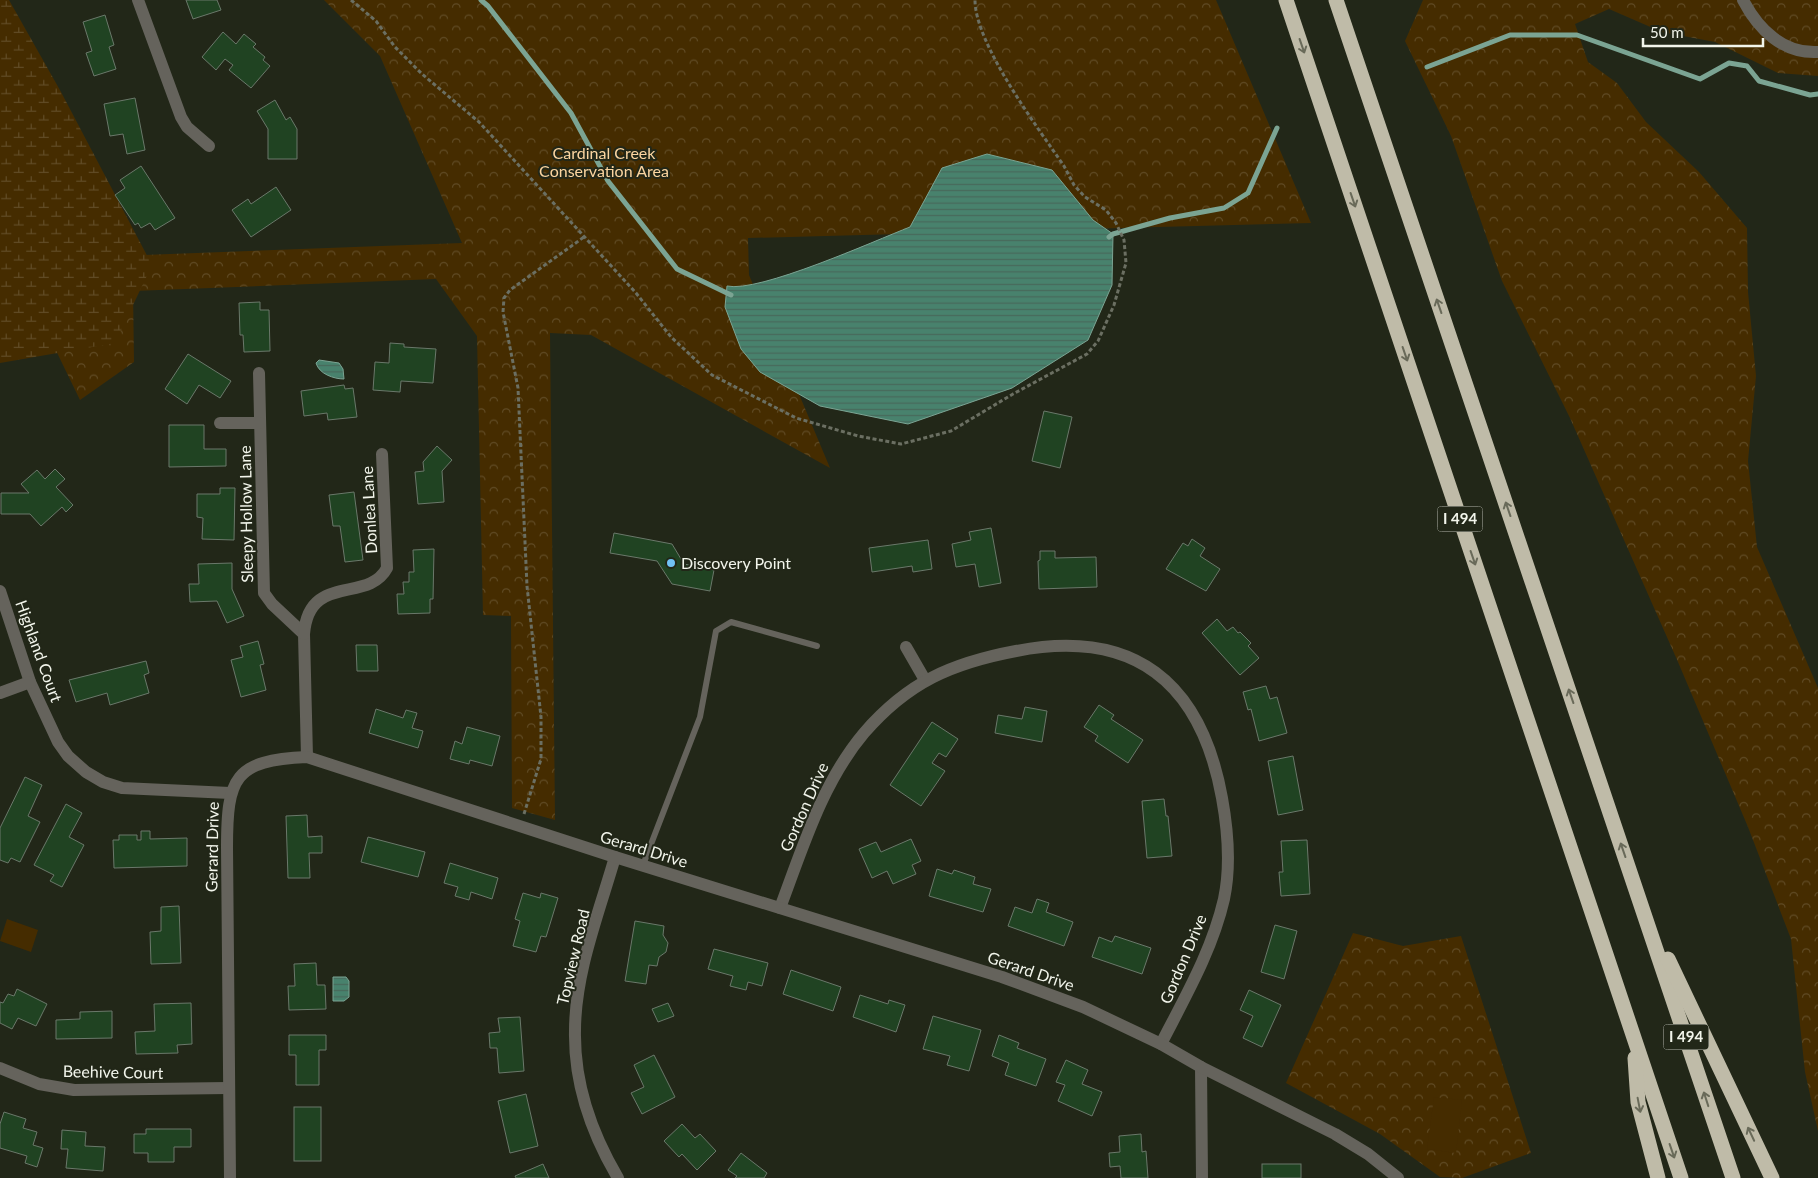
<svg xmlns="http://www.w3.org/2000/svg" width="1818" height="1178" font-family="Lato,sans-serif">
<defs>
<pattern id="forest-crowns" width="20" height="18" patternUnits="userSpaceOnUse" patternTransform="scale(1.25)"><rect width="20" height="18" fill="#452c00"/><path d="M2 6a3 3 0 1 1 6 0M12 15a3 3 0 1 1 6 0" fill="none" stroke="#604b25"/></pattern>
<pattern id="wetland-marsh" width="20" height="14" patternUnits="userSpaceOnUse" patternTransform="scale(1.25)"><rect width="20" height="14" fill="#452c00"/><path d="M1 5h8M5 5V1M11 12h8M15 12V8" fill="none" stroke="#604b25"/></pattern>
<pattern id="water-rules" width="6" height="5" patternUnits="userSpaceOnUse" patternTransform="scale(1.25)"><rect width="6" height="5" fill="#48826d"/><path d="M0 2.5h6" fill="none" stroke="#48695b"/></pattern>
</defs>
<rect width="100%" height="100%" fill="#222718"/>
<!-- forest -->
<g fill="url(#forest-crowns)">
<polygon points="324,0 1216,0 1311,223 748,238 749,275 830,468 591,335 550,333 555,820 512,808 511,616 483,615 477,336 436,279 133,291 134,362 80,400 12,260 462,243 380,56"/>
<polygon points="1423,0 1818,0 1818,76 1778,73 1715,42 1662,32 1609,9 1575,24 1588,62 1617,83 1646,122 1699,172 1747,228 1748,292 1756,376 1748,461 1757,547 1818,688 1818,1131 1805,1072 1791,939 1748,827 1678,662 1570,418 1502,281 1451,136 1405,41"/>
<polygon points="1353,933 1403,946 1461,936 1531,1153 1462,1178 1440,1177 1380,1134 1286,1083"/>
</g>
<!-- wetland -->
<polygon fill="url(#wetland-marsh)" points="0,0 9,0 61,92 152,265 115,343 0,363"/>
<!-- pitch -->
<g fill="#452c00">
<polygon points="7,919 38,930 31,952 0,941"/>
<polygon points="1434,1097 1462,1100 1456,1153 1427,1149"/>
</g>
<!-- water -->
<g fill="url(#water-rules)" stroke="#7ba493">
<path d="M987 154 1052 170 1093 220 1113 234 1112 285 1088 340 1012 388 908 424 820 406 760 372 741 349 725 307 727 286C759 293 874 241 910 227L942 168Z"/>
<path d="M319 360 339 363 343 369 344 379C334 379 319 374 316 363Z"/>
<polygon points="333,977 346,977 349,981 349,997 344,1001 333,1001"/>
</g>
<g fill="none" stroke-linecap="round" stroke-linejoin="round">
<!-- stream -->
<g stroke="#7ba493" stroke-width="5">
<polyline points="481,0 488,6 571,113 608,181 677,269 731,295"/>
<polyline points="1427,67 1510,35 1577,35 1700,79 1729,63 1747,66 1759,81 1810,95 1818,94"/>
<polyline points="1109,237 1113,234 1170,218 1224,208 1248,193 1277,128"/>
</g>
</g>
<!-- building -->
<g fill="#204322" stroke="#6a786a">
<polygon points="186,0 217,0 221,10 193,19"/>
<polygon points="105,15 114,45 109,47 116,69 94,76 86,53 92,51 83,22"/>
<polygon points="223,32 236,44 244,34 256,44 253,47 265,57 263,60 270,66 251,88 229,70 233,65 225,59 216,70 202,57"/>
<polygon points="135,98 145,150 127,154 123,134 110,136 104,104"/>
<polygon points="275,100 286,120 290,117 297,129 297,159 268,159 268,129 257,111"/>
<polygon points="141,166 175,218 155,230 150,223 141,228 138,223 135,225 115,195 125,188 120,180"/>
<polygon points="276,187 291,210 251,237 232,210 248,199 251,204"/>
<polygon points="260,302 260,310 269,310 270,351 244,352 243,335 240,335 239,303"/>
<polygon points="390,343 404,344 404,347 436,349 433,383 401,381 400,392 373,390 375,362 389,363"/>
<polygon points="188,354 231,381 220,398 199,385 187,404 165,389"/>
<polygon points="344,385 345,389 353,388 357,417 328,420 327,413 304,416 301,391"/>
<polygon points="1044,411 1072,417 1060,468 1032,461"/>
<polygon points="169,425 204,425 204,449 226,449 226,466 169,467"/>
<polygon points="437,446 452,460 442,471 444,502 418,504 415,472 424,471 423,462"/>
<polygon points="55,469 65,479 56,487 73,505 66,512 62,507 41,526 30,514 1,514 1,493 29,493 21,484 37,470 45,479"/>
<polygon points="220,488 235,488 234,540 202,539 203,518 197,517 197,494 220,494"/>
<polygon points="354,492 363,560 345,562 340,526 333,526 329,495"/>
<polygon points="991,528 1001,583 979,587 975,564 956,567 952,544 971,540 969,532"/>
<polygon points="614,533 672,544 684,564 714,570 710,591 672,584 657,561 610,553"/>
<polygon points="1192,539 1205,548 1200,556 1220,569 1206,591 1166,569 1183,543 1188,546"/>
<polygon points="928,540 932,569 913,572 912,566 872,572 869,548"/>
<polygon points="434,549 433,599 430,599 430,613 398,614 397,594 404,594 403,582 409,582 409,572 414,572 413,550"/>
<polygon points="1040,551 1055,551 1055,558 1096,557 1097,587 1039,589 1038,561 1040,560"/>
<polygon points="232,563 232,589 244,616 227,623 217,601 190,602 189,584 199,584 198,564"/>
<polygon points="1217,619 1227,631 1233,627 1238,633 1240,632 1251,643 1248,646 1259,658 1240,675 1202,633"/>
<polygon points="258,641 264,664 260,665 266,690 241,697 231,660 243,657 240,646"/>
<polygon points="356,645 377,645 378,671 357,671"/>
<polygon points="146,661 149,673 144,675 149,693 110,705 107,693 76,702 69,680"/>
<polygon points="1266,686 1270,699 1277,697 1287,733 1259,741 1251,709 1248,710 1243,692"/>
<polygon points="1099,705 1114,715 1111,719 1143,740 1128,763 1095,741 1098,736 1084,727"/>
<polygon points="1025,707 1047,711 1042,742 995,733 998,715 1022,719"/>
<polygon points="376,709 403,718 406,710 417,713 412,728 423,731 418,748 369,733"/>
<polygon points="932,722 958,739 946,757 939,753 932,763 945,771 921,806 890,785"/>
<polygon points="467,727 500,736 492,766 470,760 469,764 450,759 455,741 462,744"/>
<polygon points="1293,756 1303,810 1278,815 1268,761"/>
<polygon points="25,777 42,785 28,816 40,822 20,862 11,858 8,863 0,860 0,828"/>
<polygon points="1164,799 1166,816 1168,816 1172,856 1147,858 1142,801"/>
<polygon points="66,804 82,813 69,837 84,845 62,887 50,881 54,875 34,865"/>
<polygon points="307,815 308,837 322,836 322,853 309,853 310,878 288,878 286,816"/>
<polygon points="141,831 150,831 150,839 187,838 187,866 114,868 113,840 119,840 119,835 137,835 137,840 141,840"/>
<polygon points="368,837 425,852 418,877 361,862"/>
<polygon points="911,839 921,861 912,865 916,874 893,884 887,871 872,878 859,849 876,842 881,852"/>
<polygon points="1307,840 1310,894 1281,896 1279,872 1283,872 1281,841"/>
<polygon points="450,863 498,878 492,899 471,892 469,900 455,896 458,887 444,883"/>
<polygon points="937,869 952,874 954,870 975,877 973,884 991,889 983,912 929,896"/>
<polygon points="523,893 540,898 541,893 558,898 546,937 541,936 536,952 513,946 520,921 515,919"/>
<polygon points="1037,899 1049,903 1046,912 1073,922 1064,946 1008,926 1015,907 1032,913"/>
<polygon points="179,906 181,963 151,964 150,932 161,931 161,907"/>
<polygon points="635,921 664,926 663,935 668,943 666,952 659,957 657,966 649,965 646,984 625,981"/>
<polygon points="1275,925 1297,931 1284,979 1261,972"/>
<polygon points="1115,936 1151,948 1142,974 1092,957 1099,937 1112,942"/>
<polygon points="714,949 768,963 762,986 748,982 746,990 730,986 733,976 708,969"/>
<polygon points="316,963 317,985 325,985 326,1009 289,1010 288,986 295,986 294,964"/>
<polygon points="791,970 841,987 833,1011 783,994"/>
<polygon points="17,989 47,1004 36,1026 18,1018 12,1029 0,1023 0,1002 3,1003 8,994 14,996"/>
<polygon points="1249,990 1281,1005 1262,1047 1243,1038 1253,1016 1240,1010"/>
<polygon points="860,995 888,1004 889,1000 905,1005 896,1032 853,1017"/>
<polygon points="191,1003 192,1044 177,1045 178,1053 136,1054 135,1032 155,1031 154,1004"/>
<polygon points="668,1003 674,1016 658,1022 652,1009"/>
<polygon points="112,1011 112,1038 56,1039 56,1020 80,1019 80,1012"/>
<polygon points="933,1016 981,1030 969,1071 947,1065 950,1056 923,1049"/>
<polygon points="520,1017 524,1071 499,1073 497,1048 490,1048 489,1033 500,1032 498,1018"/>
<polygon points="289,1035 326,1035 326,1050 319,1050 319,1085 296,1085 296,1055 289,1055"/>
<polygon points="999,1035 1019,1043 1017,1048 1046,1059 1036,1086 1005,1075 1009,1063 992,1056"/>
<polygon points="654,1055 675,1097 642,1114 631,1093 644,1087 634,1065"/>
<polygon points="1066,1060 1088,1070 1082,1084 1102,1092 1092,1116 1058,1101 1065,1085 1056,1082"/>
<polygon points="526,1094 538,1146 510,1153 498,1101"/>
<rect x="294" y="1107" width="27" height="54"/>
<polygon points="4,1112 26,1119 23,1128 37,1132 33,1145 43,1148 37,1167 25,1163 27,1156 0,1148 0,1124"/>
<polygon points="682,1124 695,1138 700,1134 716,1151 697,1170 682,1154 679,1157 664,1141"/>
<polygon points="146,1129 191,1129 191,1147 174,1147 174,1162 148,1162 148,1153 134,1153 134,1134 146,1134"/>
<polygon points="62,1130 86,1132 85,1146 105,1147 103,1171 66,1168 68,1149 61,1149"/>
<polygon points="1141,1134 1142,1152 1146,1151 1148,1178 1121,1178 1120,1166 1110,1167 1109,1153 1120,1152 1119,1136"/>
<polygon points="741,1153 767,1173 764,1178 735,1178 737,1176 728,1170"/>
<polygon points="543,1164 549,1178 516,1178 515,1176"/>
<rect x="1262" y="1164" width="39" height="14"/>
</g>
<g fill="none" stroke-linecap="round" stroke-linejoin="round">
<!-- path -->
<g stroke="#6b6f62" stroke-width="3" stroke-dasharray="4 2.5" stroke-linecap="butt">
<path d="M351 0 376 21 395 47 422 74 479 122 636 293 671 337 712 375 796 418 858 436 901 444 951 431 1013 394 1087 354 1098 341 1114 305 1126 263 1124 240 1116 223 1106 210 1085 197 1074 185 1064 166C1038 128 975 44 975 0"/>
<polyline points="524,814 541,759 541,717 527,586 518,388 503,312 504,298 510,290 584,237"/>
</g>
<!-- service -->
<polyline stroke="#65635c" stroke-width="6" points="643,865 700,717 716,631 731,622 817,646"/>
<!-- minor -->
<g stroke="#65635c" stroke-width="12">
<polyline points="138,0 181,117 187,127 209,146"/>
<path d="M1743 0C1758 29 1783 54 1818 52"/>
<polyline points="259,373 264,593 272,604 304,634 307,757"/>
<polyline points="220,423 260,423"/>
<polyline points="0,591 30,682 58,742 68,756 86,772 103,782 122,788 230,793"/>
<path d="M304 634C309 572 368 604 387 568L382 454"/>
<polyline points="906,647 925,680"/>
<polyline points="0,693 30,682"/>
<path d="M615 857C599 913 575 972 575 1031 574 1083 592 1134 618 1178"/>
<path d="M780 908C803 847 822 783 864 733 908 682 952 663 1016 651 1134 628 1201 682 1222 798 1228 831 1231 866 1224 899 1212 951 1185 997 1161 1044"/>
<polyline points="1201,1067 1202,1178"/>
<polyline points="0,1068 39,1084 74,1090 228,1088"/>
<path d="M230 1178 227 848C227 778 234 760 307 757L615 857 1002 977 1083 1007 1161 1044 1201 1067 1335 1134 1368 1154 1398 1178"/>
</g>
<!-- motorway -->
<g stroke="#bfbba8" stroke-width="15">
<polyline points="1286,0 1681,1178"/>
<polyline points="1336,0 1733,1178"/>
<polyline points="1668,959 1772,1178"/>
<polyline points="1635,1058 1638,1102 1658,1178"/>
</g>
</g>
<!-- one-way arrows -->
<defs><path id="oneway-shaft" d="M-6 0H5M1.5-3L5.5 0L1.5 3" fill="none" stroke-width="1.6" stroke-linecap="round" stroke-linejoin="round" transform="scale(1.25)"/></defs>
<g stroke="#696a59">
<use href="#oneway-shaft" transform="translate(1302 46) rotate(71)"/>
<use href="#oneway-shaft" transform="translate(1353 200) rotate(71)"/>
<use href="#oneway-shaft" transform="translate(1439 306) rotate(-109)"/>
<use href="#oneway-shaft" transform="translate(1405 354) rotate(71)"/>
<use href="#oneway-shaft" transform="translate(1508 509) rotate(-109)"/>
<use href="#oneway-shaft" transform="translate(1473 558) rotate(71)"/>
<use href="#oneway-shaft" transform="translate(1571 696) rotate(-109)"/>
<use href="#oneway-shaft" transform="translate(1623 850) rotate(-109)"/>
<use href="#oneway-shaft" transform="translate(1706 1099) rotate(-108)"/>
<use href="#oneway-shaft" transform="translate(1639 1105) rotate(79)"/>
<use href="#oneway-shaft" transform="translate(1751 1134) rotate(-115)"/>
<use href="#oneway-shaft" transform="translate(1672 1151) rotate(71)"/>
</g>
<!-- markers -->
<circle fill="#70c2f4" stroke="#222718" stroke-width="2" cx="671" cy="563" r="5"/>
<g text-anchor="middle" stroke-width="4" stroke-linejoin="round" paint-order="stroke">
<!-- shield labels -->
<g fill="#222718" stroke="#b4b7ac" stroke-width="1">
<rect x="1437.5" y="506.5" width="45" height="25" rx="4"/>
<rect x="1663.5" y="1024.5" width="45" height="25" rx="4"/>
</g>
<g font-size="15" font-weight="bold" fill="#f2f5eb">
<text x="1460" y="524">I 494</text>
<text x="1686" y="1042">I 494</text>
</g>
<!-- park labels -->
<g font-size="16" fill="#fbd5a0" stroke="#222718">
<text x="604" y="159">Cardinal Creek<tspan x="604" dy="18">Conservation Area</tspan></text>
</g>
<!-- street labels -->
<g font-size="16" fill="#f2f5eb" stroke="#222718">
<text transform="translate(369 510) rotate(-93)" y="6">Donlea Lane</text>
<text transform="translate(246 514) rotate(-91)" y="6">Sleepy Hollow Lane</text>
<text transform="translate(39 651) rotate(70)" y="6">Highland Court</text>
<text transform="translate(804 807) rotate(-66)" y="6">Gordon Drive</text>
<text transform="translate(212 847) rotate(-89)" y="6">Gerard Drive</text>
<text transform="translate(644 849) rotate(17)" y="6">Gerard Drive</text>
<text transform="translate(573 957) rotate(-77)" y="6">Topview Road</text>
<text transform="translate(1183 959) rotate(-67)" y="6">Gordon Drive</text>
<text transform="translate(1031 971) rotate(19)" y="6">Gerard Drive</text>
<text transform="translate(113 1072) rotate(1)" y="6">Beehive Court</text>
</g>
<!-- poi labels -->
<g font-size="16" fill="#f2f5eb" stroke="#222718" text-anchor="start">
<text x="681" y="569">Discovery Point</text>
</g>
</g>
<!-- scale -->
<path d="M1643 38v8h120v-8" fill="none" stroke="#f2f5eb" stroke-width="2.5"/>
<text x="1650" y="38" font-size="15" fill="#f2f5eb" stroke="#222718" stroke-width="4" paint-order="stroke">50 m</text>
</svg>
